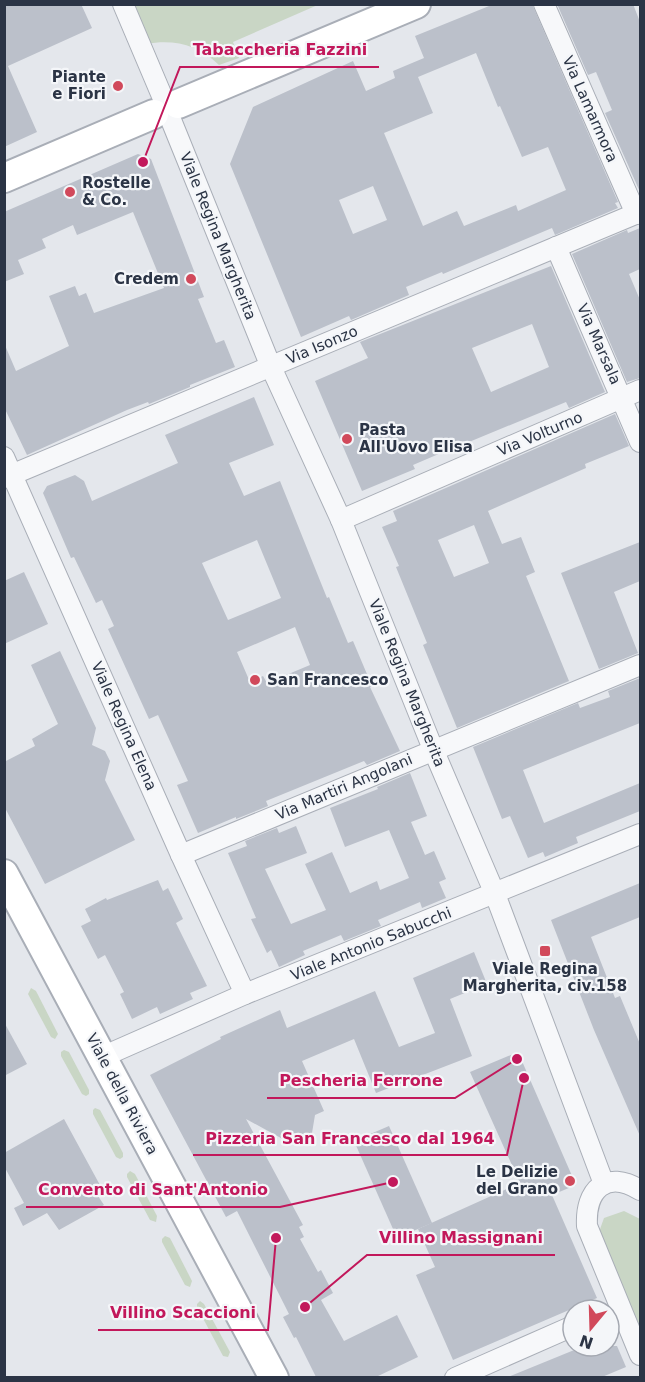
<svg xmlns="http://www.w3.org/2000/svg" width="645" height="1382" font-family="'DejaVu Sans',sans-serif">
<rect width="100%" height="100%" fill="#e4e7ec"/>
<!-- green -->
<g fill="#c9d6c5">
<path d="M320 4 233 42 239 58 219 65C198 45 175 39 146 44L130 5Z"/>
<polygon points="31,988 36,991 58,1034 55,1039 51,1037 28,994"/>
<polygon points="64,1050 69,1052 89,1090 89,1094 86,1096 82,1094 61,1056 61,1052"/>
<polygon points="95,1108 100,1110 123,1153 123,1157 120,1159 116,1157 93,1114 93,1110"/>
<polygon points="130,1171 135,1174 157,1216 156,1222 150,1220 127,1177 127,1174"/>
<polygon points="624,1211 640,1219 640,1327 599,1232 604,1218"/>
<polygon points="165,1236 170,1238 192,1281 190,1287 185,1285 162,1242 162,1239"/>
<polygon points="200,1301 204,1304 230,1352 228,1357 223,1356 197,1307 197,1304"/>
</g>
<!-- building -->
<g fill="#bbc0ca" fill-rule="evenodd">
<polygon points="4,4 81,4 92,28 8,66 37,132 4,147"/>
<path d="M494 4H532L618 202 615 203 618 208 555 235 552 228 443 274 442 272 406 287 409 295 351 320 349 316 301 337 230 164 253 107 353 61 366 91 395 78 393 71 424 58 415 36ZM476 53 498 107 500 106 522 157 548 147 566 190 518 211 516 205 464 226 457 211 423 226 384 133 433 113 418 77ZM373 186 387 220 353 234 339 200Z"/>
<polygon points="557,4 633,4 640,22 640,192 605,113 612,110 596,72 588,75"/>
<polygon points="138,154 151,159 204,297 198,299 216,343 224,340 235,367 190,385 190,387 149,404 148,402 127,410 27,455 4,407 4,343 16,371 69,346 49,296 75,286 79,296 86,293 94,313 164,288 133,212 77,235 73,225 42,239 46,248 18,260 24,274 4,282 4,212"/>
<polygon points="640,228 640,269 629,274 640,300 640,378 627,382 572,254 627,230 628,233"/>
<path d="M551 266 605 392 569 408 566 402 469 442V441L413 465 415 469 362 491 315 381 368 358 360 342ZM532 324 549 367 491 392 472 348Z"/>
<path d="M254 397 274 445 229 463 244 496 280 481 327 598 329 597 348 643 353 641 372 686 370 687 400 751 367 765 364 761 266 801 268 806 236 819V817L198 833 177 785 188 781 158 715 149 719 108 629 114 626 102 600 96 603 74 557 71 558 43 493 47 486 75 475 84 481 92 501 178 463 165 435ZM257 540 281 598 228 620 202 563ZM295 627 310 665 267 683 263 676 250 682 237 652Z"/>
<path d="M615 414 629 446 585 464 586 468 488 511 502 544 521 537 535 572 526 576 569 681 457 728 423 645 427 643 396 567 399 566 382 527 397 521 393 511ZM474 525 489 563 454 577 438 540Z"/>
<polygon points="640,542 640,581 614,592 638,653 599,669 561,573"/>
<polygon points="24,572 48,624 4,644 4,581"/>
<polygon points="60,651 96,728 92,745 105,751 110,761 105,780 135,840 45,884 4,806 4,762 35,746 32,739 58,724 31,665"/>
<polygon points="640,678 640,723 523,770 544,823 640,783 640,811 576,837 578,843 545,857 543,852 528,858 510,816 502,819 473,747 578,703 580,708 610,697 608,691"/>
<polygon points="410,773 427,816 411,822 425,855 434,851 446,879 439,882 446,898 422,908 420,902 378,920 381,926 344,941 341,935 303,951 305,955 279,967 271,950 267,953 251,919 256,918 228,853 247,846 245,841 277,828 279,833 296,826 307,853 265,869 291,924 326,910 305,864 332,852 350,893 377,881 380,890 409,878 389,830 345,847 330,808 378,789 377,787"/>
<polygon points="158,880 163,891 168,888 183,919 176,923 207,986 190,993 193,999 160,1014 157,1007 132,1019 120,994 124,992 105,955 98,959 81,926 91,921 85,909 106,898 107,900"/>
<polygon points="640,883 640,917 591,937 615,998 620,996 640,1044 640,1136 594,1030 551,920"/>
<polygon points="474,952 487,984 450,999 472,1056 376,1093 354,1039 302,1061 324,1111 315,1115 312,1133 307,1141 299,1144 290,1143 246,1119 303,1225 299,1227 304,1237 300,1239 318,1272 321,1270 333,1293 321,1300 344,1341 397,1315 418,1357 376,1377 316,1377 296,1337 294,1338 283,1317 289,1314 237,1211 226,1217 150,1075 221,1039 220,1037 280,1010 287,1028 375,991 399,1047 435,1033 413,978"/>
<polygon points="4,1022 27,1064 4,1076"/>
<polygon points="518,1052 576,1185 552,1195 597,1298 453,1360 416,1275 435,1267 418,1229 520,1183 470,1072"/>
<polygon points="64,1119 101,1187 94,1190 104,1205 59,1230 47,1213 23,1226 14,1208 24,1203 4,1166 4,1153"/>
<polygon points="389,1126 432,1223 397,1238 354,1141"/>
<polygon points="584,1346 617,1346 626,1367 602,1377 508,1377"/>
</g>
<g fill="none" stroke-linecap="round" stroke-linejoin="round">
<!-- street casing -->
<g stroke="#a9aeb7" stroke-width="22">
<g id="street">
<polyline points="123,4 162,96"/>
<polyline points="544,4 636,214"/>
<polyline points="171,120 271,367 341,520 433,749 495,894 604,1184"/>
<polyline points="556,247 640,442"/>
<polyline points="4,457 181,855 245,994"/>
<polyline points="4,478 640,212"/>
<polyline points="341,520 640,390"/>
<polyline points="181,855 640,665"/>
<polyline points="102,1057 245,994 640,834"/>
<path d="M640 1190C606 1169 585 1190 587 1226L640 1355"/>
<polyline points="455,1378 573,1326"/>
</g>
</g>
<!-- secondary casing -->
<g stroke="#a9aeb7" stroke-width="32">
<g id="secondary">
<polyline points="178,104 416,4"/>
<polyline points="4,178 154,114"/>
<polyline points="4,874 274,1378"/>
</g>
</g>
<!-- street -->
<use href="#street" stroke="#f7f8fa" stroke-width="20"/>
<!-- secondary -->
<use href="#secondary" stroke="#fff" stroke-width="28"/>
</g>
<!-- markers -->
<g fill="#d1495b" stroke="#f4f6f9" stroke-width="2">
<circle cx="118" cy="86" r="6"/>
<circle cx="70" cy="192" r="6"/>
<circle cx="191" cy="279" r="6"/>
<circle cx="347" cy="439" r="6"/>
<circle cx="255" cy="680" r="6"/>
<rect x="539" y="945" width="12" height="12" rx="3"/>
<circle cx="570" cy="1181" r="6"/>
</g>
<g text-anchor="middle" stroke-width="4.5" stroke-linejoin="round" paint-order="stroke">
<!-- poi labels -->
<g font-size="15" font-weight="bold" fill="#2b3445" stroke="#f4f6f9" text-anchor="end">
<text x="106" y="82">Piante<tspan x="106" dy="17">e Fiori</tspan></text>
<text x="82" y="188" text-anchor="start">Rostelle<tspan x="82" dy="17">&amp; Co.</tspan></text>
<text x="179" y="284">Credem</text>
<text x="359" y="435" text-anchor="start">Pasta<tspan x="359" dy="17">All'Uovo Elisa</tspan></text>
<text x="267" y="685" text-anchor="start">San Francesco</text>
<text x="545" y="974" text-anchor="middle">Viale Regina<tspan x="545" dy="17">Margherita, civ.158</tspan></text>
<text x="558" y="1177">Le Delizie<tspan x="558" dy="17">del Grano</tspan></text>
</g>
<!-- street labels -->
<g font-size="15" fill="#2b3445" stroke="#f4f6f9">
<text transform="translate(590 109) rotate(66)" y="5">Via Lamarmora</text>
<text transform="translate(218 236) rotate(68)" y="5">Viale Regina Margherita</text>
<text transform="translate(599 344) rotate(66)" y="5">Via Marsala</text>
<text transform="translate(322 345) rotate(-23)" y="5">Via Isonzo</text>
<text transform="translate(540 434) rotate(-23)" y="5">Via Volturno</text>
<text transform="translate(407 683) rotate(68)" y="5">Viale Regina Margherita</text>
<text transform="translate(124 726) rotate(66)" y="5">Viale Regina Elena</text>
<text transform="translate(344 787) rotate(-23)" y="5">Via Martiri Angolani</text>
<text transform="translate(371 944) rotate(-22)" y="5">Viale Antonio Sabucchi</text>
<text transform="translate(122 1094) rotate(62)" y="5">Viale della Riviera</text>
</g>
</g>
<!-- callouts -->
<path fill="none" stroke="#c2185b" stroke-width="2" d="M143 162L180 67H379M517 1059L455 1098H267M524 1078L507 1155H193M393 1182L280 1207H26M305 1307L367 1255H555M276 1238L268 1330H98"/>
<g fill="#c2185b" stroke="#f4f6f9" stroke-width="2">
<circle cx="143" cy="162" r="6"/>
<circle cx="517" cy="1059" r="6"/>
<circle cx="524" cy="1078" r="6"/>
<circle cx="393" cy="1182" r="6"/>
<circle cx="305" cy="1307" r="6"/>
<circle cx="276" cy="1238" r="6"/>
</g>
<g font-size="16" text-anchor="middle" font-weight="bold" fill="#c2185b" stroke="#f4f6f9" stroke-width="4.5" stroke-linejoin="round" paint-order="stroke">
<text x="280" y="55">Tabaccheria Fazzini</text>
<text x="361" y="1086">Pescheria Ferrone</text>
<text x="350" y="1144">Pizzeria San Francesco dal 1964</text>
<text x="153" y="1195">Convento di Sant'Antonio</text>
<text x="461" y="1243">Villino Massignani</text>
<text x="183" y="1318">Villino Scaccioni</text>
</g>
<!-- border -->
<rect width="645" height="1382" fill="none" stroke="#2b3445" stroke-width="12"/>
<!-- north arrow -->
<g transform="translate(591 1328) rotate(199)"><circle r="28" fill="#f4f6f9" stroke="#a4a8b1" stroke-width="1.5"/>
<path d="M0-4.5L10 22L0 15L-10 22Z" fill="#d1495b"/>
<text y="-9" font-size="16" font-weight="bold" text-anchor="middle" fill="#2b3445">N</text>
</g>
</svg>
